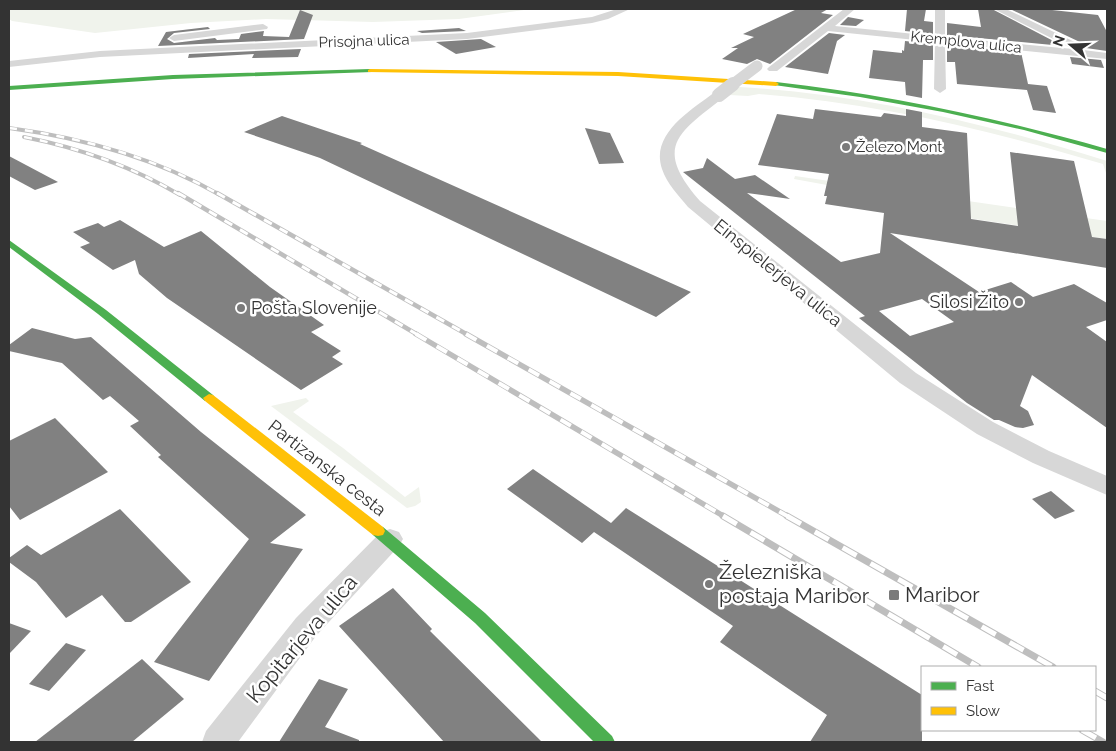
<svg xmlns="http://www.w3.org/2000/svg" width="1116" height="751" font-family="Raleway,sans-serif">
<rect width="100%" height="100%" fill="#fff"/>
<!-- green -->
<g fill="#f0f3ec">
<polygon points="9,9 531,9 459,19 373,22 266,19 191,23 95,33 12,21 9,19"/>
<path d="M739 87C864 94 988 124 1107 161V176L1103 164C990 130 877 103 759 94L748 96 729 95Z"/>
<polygon points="795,176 1107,221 1107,239 934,213 827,185 794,179"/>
<polygon points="306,398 309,401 293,412 343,448 405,497 419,487 421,502 415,506 407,508 271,406"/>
</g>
<!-- building -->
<g fill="#818181" fill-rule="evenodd">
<polygon points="797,9 828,9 821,13 833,15 770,64 757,59 747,64 722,59 738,48 731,48 754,37 743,34"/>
<polygon points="907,9 926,9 924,21 933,22 933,34 905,31"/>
<polygon points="978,9 992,9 1063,46 947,35 947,23 981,27"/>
<polygon points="1010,9 1043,9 1098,15 1107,32 1107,51 1086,48 1084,44"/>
<polygon points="300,10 313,15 304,39 158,46 166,32 208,27 210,29 174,33 167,39 174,43 215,38 217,40 239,39 241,34 264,31 263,36 289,37"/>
<polygon points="848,17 864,20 856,26 840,25"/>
<polygon points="459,28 466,31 422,33 417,31"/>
<polygon points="829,33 845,35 837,41 828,74 785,67"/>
<polygon points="481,39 496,47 456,54 436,42"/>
<polygon points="905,41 933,44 933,60 923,60 922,98 906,95 905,82 869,78 873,50 902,53 902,50 904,51"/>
<polygon points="947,45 1021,52 1028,84 1047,86 1056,113 1033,110 1027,90 957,84 955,62 947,62"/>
<polygon points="301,49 298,57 252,58 254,54 188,58 189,54"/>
<polygon points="1070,57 1101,60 1104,68 1072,64"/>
<path d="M815 109 881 117 884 113 906 116V109L922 112V127L967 133 971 219 1018 226 1010 152 1074 161 1092 237 1107 239V268L890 233 979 292 1011 282 1033 297 1074 284 1107 303V320L1086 327 1107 342V428L1032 375 1020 406 1028 411 1034 425 1023 428 1015 427 999 420H994L967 403 859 318 865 316 683 172 703 168 707 158 735 179 755 175 790 199 747 193 841 262 880 253 884 213 825 204 827 196H824L829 174 758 165 777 114 813 119ZM922 299 954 322 910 336 879 311Z"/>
<polygon points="282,116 362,143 360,144 691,292 656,317 320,158 244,132"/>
<polygon points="585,128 610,133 624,163 599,164"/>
<polygon points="9,156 58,182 35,190 9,176"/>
<polygon points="120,220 164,247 201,231 270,287 324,325 311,332 341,351 332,357 343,364 301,390 167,298 139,274 135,260 113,270 80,247 90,243 73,232 98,223 104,227"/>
<polygon points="32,328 75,339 91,337 201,432 306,515 270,543 303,549 209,681 154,662 249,539 158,457 161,455 130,426 139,421 110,396 103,400 62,363 9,351 9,345"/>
<polygon points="55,418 108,472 20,520 9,506 9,441"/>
<polygon points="533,469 611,523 626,508 922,695 922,742 810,742 827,715 720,642 733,626 594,532 582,543 507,489"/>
<polygon points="1051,491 1075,511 1055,519 1032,499"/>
<polygon points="120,509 191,582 131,622 125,622 102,595 66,618 36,582 9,562 9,558 27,545 41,555"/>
<polygon points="393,588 432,629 430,631 542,742 444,742 339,626"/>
<polygon points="9,623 31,631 9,654"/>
<polygon points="66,643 86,650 49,691 29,684"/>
<polygon points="142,659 184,699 132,742 35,742"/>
<polygon points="319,679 348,689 325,727 359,740 359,742 279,742"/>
</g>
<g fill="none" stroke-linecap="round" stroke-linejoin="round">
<!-- street -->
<g fill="#d7d7d7" fill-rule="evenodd">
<polygon points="617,9 630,9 608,19 592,23 467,39 100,57 9,67 9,61 100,51 467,33 592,17"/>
<polygon points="844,9 855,9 835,26 935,36 935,9 945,9 945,37 1073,49 994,9 1006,9 1083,46 1084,48 1083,50 1107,53 1107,59 945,43 946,89 940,93 934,89 935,42 828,31 777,71 769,71 767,69 769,67"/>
<polygon points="263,24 268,27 267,29 174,41 169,38 174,35"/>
<path d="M719 91 725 95 723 98C676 134 654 148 700 201L916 373 993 422 1049 451 1107 476V495L1033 463 977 434 900 383 688 207C679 196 667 184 662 169 650 134 691 110 715 92Z"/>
<polygon points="390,529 399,532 403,539 399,546 316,636 238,742 202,742 206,731 296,618 381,532"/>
</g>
<!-- fast -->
<g fill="#4caf50" fill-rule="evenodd">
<polygon points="370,69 372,70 372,72 173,79 9,90 9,86 173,75"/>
<path d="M776 82C889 95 998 118 1107 149V153L1024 130 943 112 860 97 774 85V83Z"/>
<polygon points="9,240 106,310 213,395 215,398 213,401 205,401 98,314 9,247"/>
<polygon points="378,526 383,527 485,613 612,736 615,742 594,742 475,623 373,535 371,531 373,527"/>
</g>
<!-- slow -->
<g fill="#ffc107" fill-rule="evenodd">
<polygon points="370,69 618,72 776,82 779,84 776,86 618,76 368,72 368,70"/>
<polygon points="209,394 213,395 383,527 385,531 383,535 378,536 373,535 205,401 203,398"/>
</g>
<!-- rail-far3 casing -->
<g stroke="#bebebe" stroke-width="4">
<g id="rail-far3">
<path d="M9 128C83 138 154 157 220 195"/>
<path d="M24 137C80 148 131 166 180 195"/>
</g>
</g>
<!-- rail-far2 casing -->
<g stroke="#bebebe" stroke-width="4.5">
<g id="rail-far2">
<polyline points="178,193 418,335"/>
<polyline points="217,193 468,335"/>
</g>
</g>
<!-- rail-far1 casing -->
<g stroke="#bebebe" stroke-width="5.5">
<g id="rail-far1">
<polyline points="416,334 725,517"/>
<polyline points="466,334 789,517"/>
</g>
</g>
<!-- rail casing -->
<g stroke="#bebebe" stroke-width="7">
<g id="rail">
<polyline points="723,516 978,667"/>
<polyline points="787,516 1053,667"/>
<polyline points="1095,691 1107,698"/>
<polyline points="1082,730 1103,742"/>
</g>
</g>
<!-- rail-far3 -->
<use href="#rail-far3" stroke="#fff" stroke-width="2.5" stroke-dasharray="8" stroke-linecap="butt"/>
<!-- rail-far2 -->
<use href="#rail-far2" stroke="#fff" stroke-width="3" stroke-dasharray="9" stroke-linecap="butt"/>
<!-- rail-far1 -->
<use href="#rail-far1" stroke="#fff" stroke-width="4" stroke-dasharray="12" stroke-linecap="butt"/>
<!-- rail -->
<use href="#rail" stroke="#fff" stroke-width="5" stroke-dasharray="16" stroke-linecap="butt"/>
<!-- street-bridge-far1 -->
<polyline stroke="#d7d7d7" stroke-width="11" points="732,85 757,66"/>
<!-- street-bridge -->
<polyline stroke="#d7d7d7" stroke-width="14" points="719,95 733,84"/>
</g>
<!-- markers -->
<g fill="#7a7a7a" stroke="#fff" stroke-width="2">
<circle cx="846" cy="147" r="5"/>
<circle cx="1019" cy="302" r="5"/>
<circle cx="241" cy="308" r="5"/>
<circle cx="709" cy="584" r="5"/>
<rect x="888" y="589" width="12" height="12" rx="2.5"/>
</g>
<g text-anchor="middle" stroke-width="5" stroke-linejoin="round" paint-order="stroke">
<!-- far-street labels -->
<g font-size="15" fill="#333" stroke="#fff">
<text transform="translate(364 41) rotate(-2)" y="5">Prisojna ulica</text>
<text transform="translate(966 42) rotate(6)" y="5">Kremplova ulica</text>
</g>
<!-- far-poi labels -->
<g font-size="15" fill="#333" stroke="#fff" text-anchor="start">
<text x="856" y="152">Železo Mont</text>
</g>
<!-- street labels -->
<g font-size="18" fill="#333" stroke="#fff">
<text transform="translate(778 273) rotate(39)" y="6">Einspielerjeva ulica</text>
<text transform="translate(327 468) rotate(38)" y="6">Partizanska cesta</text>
</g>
<!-- poi labels -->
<g font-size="18" fill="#333" stroke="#fff" text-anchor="end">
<text x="1009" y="308">Silosi Žito</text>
<text x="251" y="314" text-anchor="start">Pošta Slovenije</text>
</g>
<!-- near-poi labels -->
<g font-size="21" fill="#333" stroke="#fff" text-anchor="start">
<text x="719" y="579">Železniška<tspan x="719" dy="24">postaja Maribor</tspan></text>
<text x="905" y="602">Maribor</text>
</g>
<!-- near-street labels -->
<g font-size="21" fill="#333" stroke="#fff">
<text transform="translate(302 639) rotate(-50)" y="7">Kopitarjeva ulica</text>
</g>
</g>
<!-- border -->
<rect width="1116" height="751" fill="none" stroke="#333333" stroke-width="20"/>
<!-- legend -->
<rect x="921" y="666" width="175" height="65" fill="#ffffff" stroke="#adadad"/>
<rect x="931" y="682" width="25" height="8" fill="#4caf50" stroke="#adadad"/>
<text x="966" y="691" font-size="15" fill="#333333">Fast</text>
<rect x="931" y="707" width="25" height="8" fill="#ffc107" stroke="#adadad"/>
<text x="966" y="716" font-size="15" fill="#333333">Slow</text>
<!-- north arrow -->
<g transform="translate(1071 45) rotate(289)" stroke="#ffffff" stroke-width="4" paint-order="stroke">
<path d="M0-4L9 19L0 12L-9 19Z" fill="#333333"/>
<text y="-8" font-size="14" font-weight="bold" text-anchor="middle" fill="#333333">N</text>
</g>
</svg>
